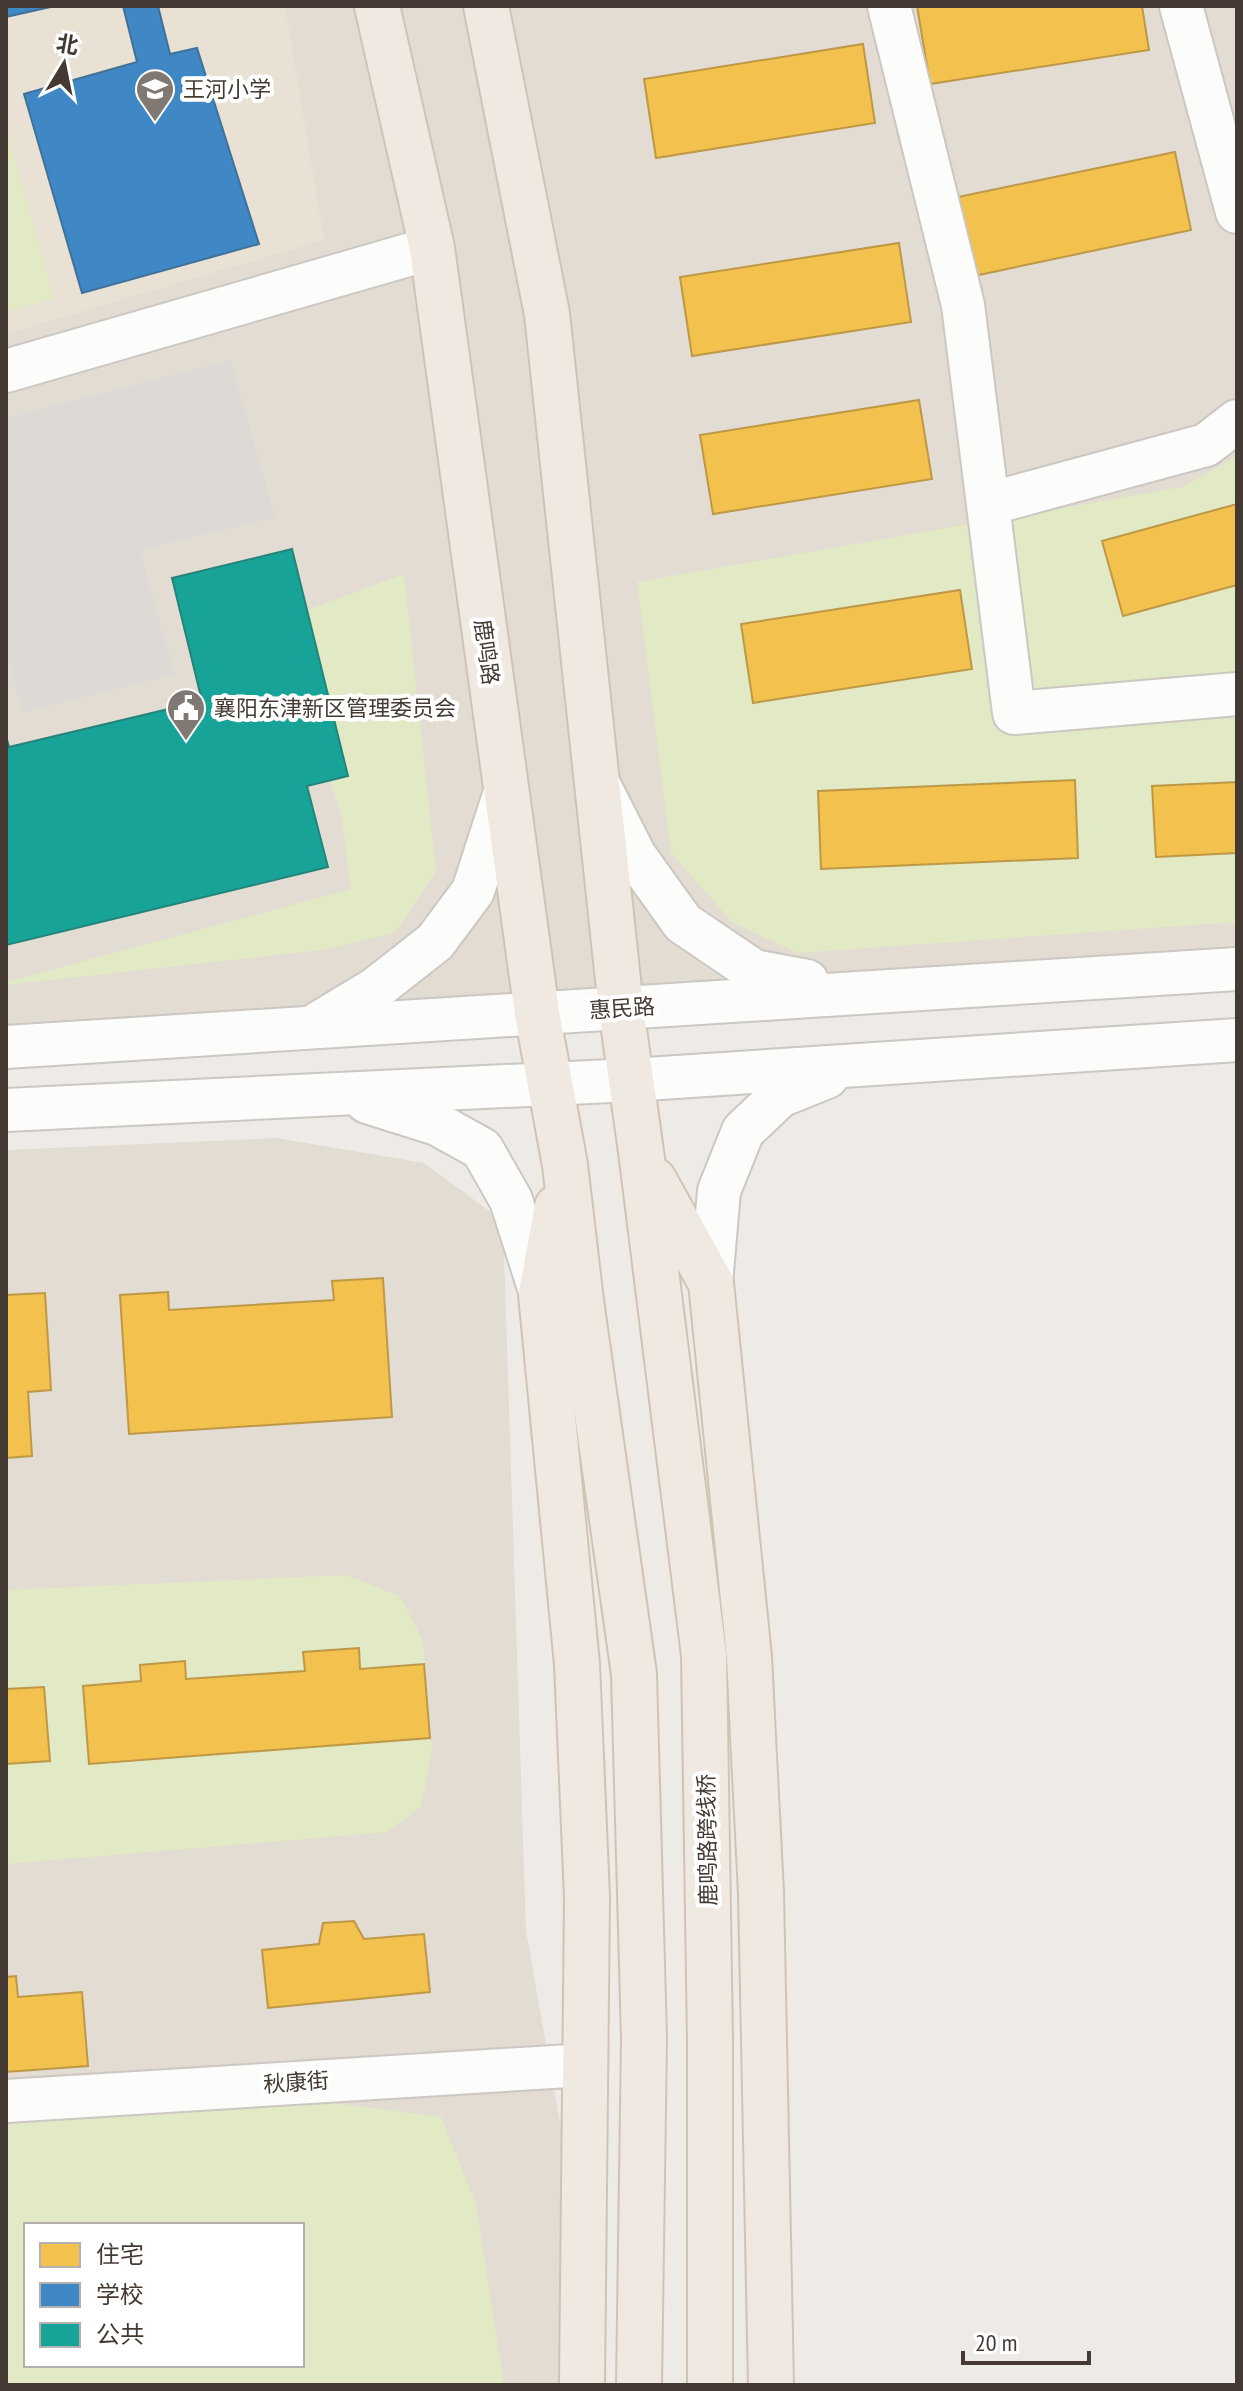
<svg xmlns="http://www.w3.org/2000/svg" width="1243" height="2391" font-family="'PT Sans Narrow','Noto Sans SC',sans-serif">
<rect width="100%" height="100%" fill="#eeebe6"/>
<!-- residential -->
<g fill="#e3dcd3" fill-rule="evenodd">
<polygon points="6,6 1237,6 1237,969 6,1047"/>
<path d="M276 1138 424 1163 503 1221 526 1931 598 2337 583 2385H6V1150ZM26 2225H302V2365H26Z"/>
</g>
<!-- education -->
<polygon fill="#eae1d5" points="6,6 285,6 324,240 6,334"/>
<!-- green -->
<g fill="#e1e9c5" fill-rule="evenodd">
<polygon points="6,128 54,299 6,312"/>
<polygon points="1237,456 1237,922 797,953 732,922 671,853 637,582 1182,487"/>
<polygon points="404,574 436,871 395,933 322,950 6,985 6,982 351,889 342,817 277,621"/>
<polygon points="346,1575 400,1596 423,1640 432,1751 421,1807 387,1832 6,1864 6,1590"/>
<path d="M279 2096 441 2117 476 2204 504 2385H6V2113ZM26 2225H302V2365H26Z"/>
</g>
<!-- parking -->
<polygon fill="#dddad6" points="231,360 275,517 140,550 175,674 22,713 6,649 6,418"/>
<!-- homes -->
<g fill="#f2c14e" stroke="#be9846" stroke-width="2">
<polygon points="917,6 1142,6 1149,50 930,84"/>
<polygon points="863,44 875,123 656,158 644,79"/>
<polygon points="1175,152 1191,230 974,276 958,197"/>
<polygon points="899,243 911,322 692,356 680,277"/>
<polygon points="919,400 932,479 713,514 700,435"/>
<polygon points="1237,504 1237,585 1123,616 1102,541"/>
<polygon points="960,590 972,669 753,703 741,624"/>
<polygon points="1075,780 1078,858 821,869 818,791"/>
<polygon points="1237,782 1237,853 1156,857 1152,786"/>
<polygon points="383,1278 392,1417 129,1434 120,1295 168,1292 169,1310 334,1300 332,1281"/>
<polygon points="45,1293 51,1390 28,1392 32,1456 6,1458 6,1295"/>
<polygon points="359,1648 360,1669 424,1664 430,1738 89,1764 83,1686 141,1681 140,1665 185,1661 186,1679 305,1671 303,1652"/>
<polygon points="44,1687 50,1761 6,1764 6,1689"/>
<polygon points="354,1921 364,1939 424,1934 430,1992 268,2008 262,1950 319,1944 323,1923"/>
<polygon points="16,1976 18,1997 82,1992 88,2066 6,2072 6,1977"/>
</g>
<!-- schools -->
<g fill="#3f88c5" stroke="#407199" stroke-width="2">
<polygon points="6,6 55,6 6,17"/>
<polygon points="123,6 158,6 170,54 197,48 259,244 82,293 24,94 137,62"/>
</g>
<!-- public -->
<polygon fill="#17a398" stroke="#24847a" stroke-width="2" points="292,549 348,776 307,786 328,867 6,945 6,736 9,747 202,701 172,578"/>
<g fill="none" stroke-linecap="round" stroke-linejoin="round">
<!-- minor casing -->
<g stroke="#cbc7c2" stroke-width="46">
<g id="minor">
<polyline points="889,6 963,305 1014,713 1237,694"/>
<polyline points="1181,6 1237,212"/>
<polyline points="6,371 432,248"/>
<polyline points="988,504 1206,445 1237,421"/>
<polyline points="599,785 635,856 683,923 754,971 807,981"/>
<polyline points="317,1024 375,989 435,942 473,891 506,789"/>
<polyline points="6,1047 1237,969"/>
<polyline points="367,1102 437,1124 482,1149 511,1200 541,1294"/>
<polyline points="6,1110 631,1080 1237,1040"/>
<polyline points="711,1283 719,1191 743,1131 780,1096 827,1077"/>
<polyline points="6,2101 585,2065"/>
</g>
</g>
<!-- major casing -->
<g stroke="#d1c3b3" stroke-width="48">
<g id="major">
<polyline points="377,6 432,248 537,1013 565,1165 581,1301 634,1674 644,2039 639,2385"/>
<polyline points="486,6 547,314 621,1008 642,1159 704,1655 710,2042 710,2385"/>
<polyline points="654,1180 711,1283 749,1657 761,1893 771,2385"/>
<polyline points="557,1207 541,1294 577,1664 587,1897 582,2385"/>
</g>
</g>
<!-- minor -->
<use href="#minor" stroke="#fcfcfb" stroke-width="42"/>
<!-- major -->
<use href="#major" stroke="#f0e9e2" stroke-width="44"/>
</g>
<!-- icons -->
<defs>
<g id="school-pin" transform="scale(2)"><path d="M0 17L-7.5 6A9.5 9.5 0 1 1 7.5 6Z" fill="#807872" stroke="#fff"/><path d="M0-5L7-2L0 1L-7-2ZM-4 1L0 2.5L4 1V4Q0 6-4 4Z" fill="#fff"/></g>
<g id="civic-pin" transform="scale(2)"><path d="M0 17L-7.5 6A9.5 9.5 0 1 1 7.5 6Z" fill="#807872" stroke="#fff"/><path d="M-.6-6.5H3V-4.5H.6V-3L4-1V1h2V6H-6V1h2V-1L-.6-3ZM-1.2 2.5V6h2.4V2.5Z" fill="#fff"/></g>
</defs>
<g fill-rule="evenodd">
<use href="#school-pin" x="155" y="89"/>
<use href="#civic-pin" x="186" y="708"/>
</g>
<g text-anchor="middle" stroke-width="8" stroke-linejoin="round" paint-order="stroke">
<!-- poi labels -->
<g font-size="22" fill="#443a33" stroke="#fff" text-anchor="start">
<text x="183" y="97">王河小学</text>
<text x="214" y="716">襄阳东津新区管理委员会</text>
</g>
<!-- street labels -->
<g font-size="22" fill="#443a33" stroke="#fff">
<text transform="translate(487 652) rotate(82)" y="8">鹿鸣路</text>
<text transform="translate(622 1008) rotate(-4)" y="8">惠民路</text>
<text transform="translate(707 1840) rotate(-91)" y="8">鹿鸣路跨线桥</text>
<text transform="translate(296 2082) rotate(-4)" y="8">秋康街</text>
</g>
</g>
<!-- border -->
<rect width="1243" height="2391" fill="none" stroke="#443a33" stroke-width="16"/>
<!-- legend -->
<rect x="24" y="2223" width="280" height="144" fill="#ffffff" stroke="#b4b0ad" stroke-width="2"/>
<rect x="40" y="2243" width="40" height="24" fill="#f2c14e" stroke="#b4b0ad" stroke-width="2"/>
<text x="96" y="2263" font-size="24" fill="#443a33">住宅</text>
<rect x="40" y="2283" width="40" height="24" fill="#3f88c5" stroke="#b4b0ad" stroke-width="2"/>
<text x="96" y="2303" font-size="24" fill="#443a33">学校</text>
<rect x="40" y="2323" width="40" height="24" fill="#17a398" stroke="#b4b0ad" stroke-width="2"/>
<text x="96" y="2343" font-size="24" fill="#443a33">公共</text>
<!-- north arrow -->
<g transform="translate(64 64) rotate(10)" stroke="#ffffff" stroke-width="6" paint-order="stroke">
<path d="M0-6L14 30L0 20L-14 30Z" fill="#443a33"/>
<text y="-12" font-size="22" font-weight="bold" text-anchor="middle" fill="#443a33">北</text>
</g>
<!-- scale -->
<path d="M963 2351v12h126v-12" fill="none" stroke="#443a33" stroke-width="4"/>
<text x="975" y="2351" font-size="24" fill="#443a33" stroke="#ffffff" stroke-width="6" paint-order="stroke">20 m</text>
</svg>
